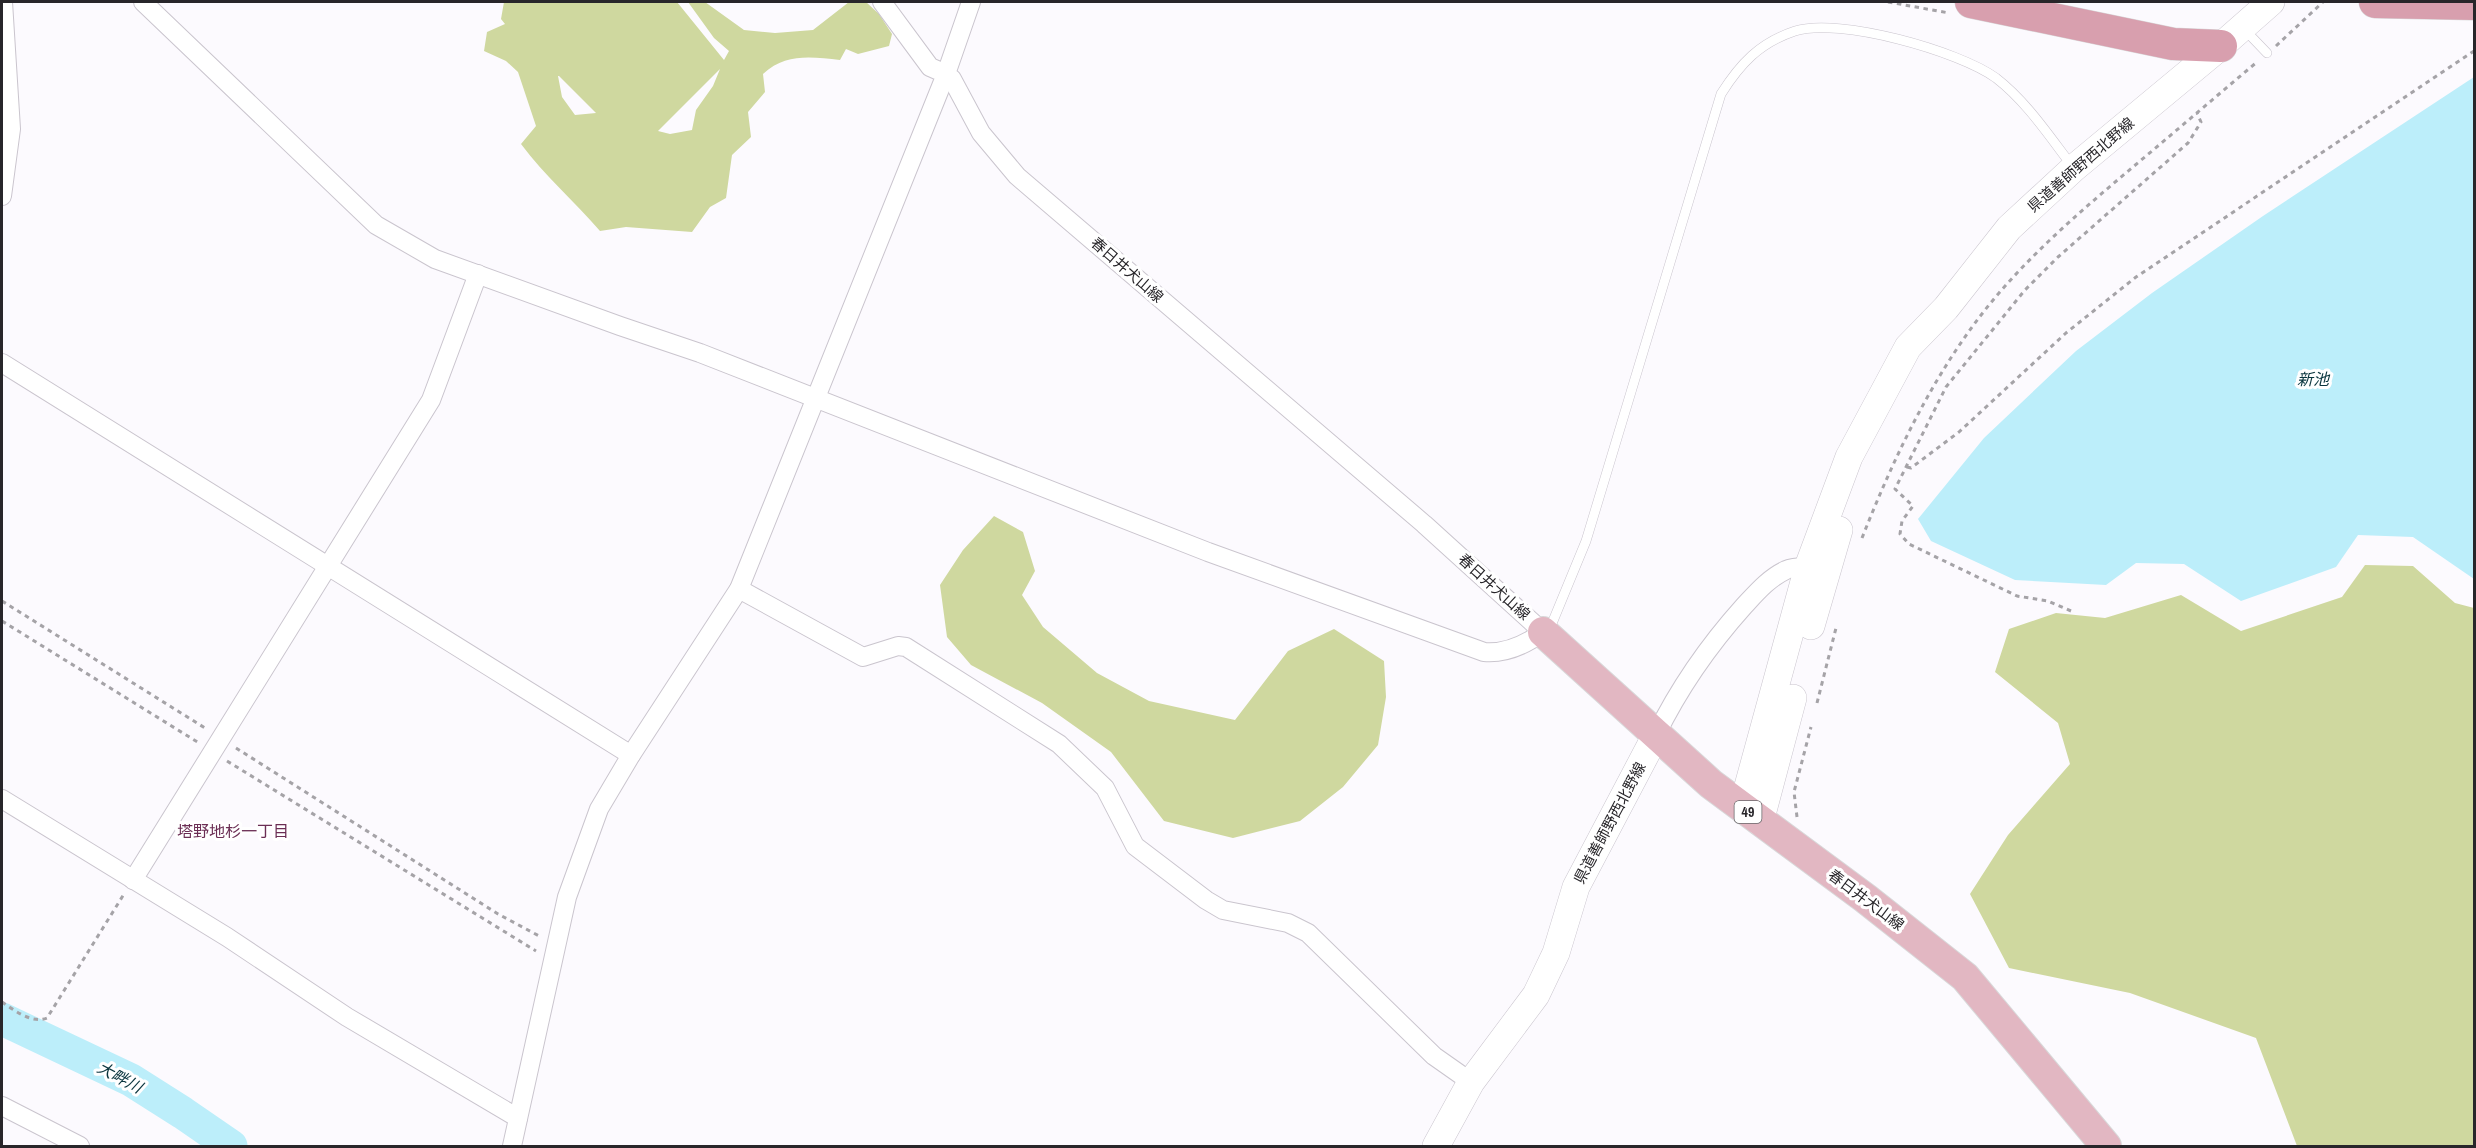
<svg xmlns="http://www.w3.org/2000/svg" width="2476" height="1148" font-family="'Archivo Narrow','Noto Sans JP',sans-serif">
<rect width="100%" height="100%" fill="#fcfafe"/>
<!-- green -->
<g fill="#cfd89f" fill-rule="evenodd">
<path d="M504 2H677L724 60 729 51 714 38 688 2H705L744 30 775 33 813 30 849 2H866L879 14 892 34 889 46 858 54 846 49 840 60C811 57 786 53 763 74L765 92 748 112 751 137 732 155 726 198 710 207 692 232 626 227 600 231C574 201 545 176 521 144L536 126 518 72 506 61 484 51 487 32 505 24 501 19ZM720 69 713 86 696 110 692 130 670 134 658 131ZM558 76H559L596 113 575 115 562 97Z"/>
<polygon points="994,516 1023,532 1035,571 1022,595 1043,627 1097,673 1149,701 1235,720 1288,651 1334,629 1384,661 1386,697 1378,745 1343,787 1300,821 1233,838 1164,821 1111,752 1042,703 971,665 947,637 940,585 963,550"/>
<polygon points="2365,565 2413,566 2455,603 2474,608 2474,1146 2297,1146 2256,1038 2130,993 2009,968 1970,894 2008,835 2070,764 2058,723 1995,672 2009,629 2056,613 2105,618 2181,595 2241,631 2342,597"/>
</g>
<!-- water -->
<polygon fill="#bceefa" points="2474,77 2474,579 2413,537 2358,535 2336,567 2241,601 2184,564 2136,563 2106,585 2015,580 1931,541 1918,519 1984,438 2076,351 2152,293 2263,216"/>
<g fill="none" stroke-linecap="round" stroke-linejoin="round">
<!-- river -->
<polyline stroke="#bceefa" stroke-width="33" points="2,1019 131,1080 183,1113 231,1146"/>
<!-- service casing -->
<g stroke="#cac5ce" stroke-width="10">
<g id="service">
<polyline points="2244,29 2267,53"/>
<path d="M1547 628 1553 621 1586 541 1721 94C1740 64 1759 43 1795 31 1839 17 1959 51 1996 78 2027 102 2049 136 2073 167"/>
</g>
</g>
<!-- minor casing -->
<g stroke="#cac5ce" stroke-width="20">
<g id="minor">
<path d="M143 2 376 225 435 259 620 326 700 353 1208 552 1484 652C1506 654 1525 645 1543 632L1424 524 1017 176 981 133 952 79 946 74 971 2"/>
<polyline points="2,196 11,129 3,2"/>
<polyline points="2,363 631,755"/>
<polyline points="739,589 863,657 898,646 906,647 1059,744 1105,788 1135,846 1206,900 1223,910 1288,923 1308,933 1434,1056 1471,1082"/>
<path d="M1656 735C1679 688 1709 645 1744 606 1757 592 1769 578 1786 570 1792 567 1801 567 1808 567"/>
<polyline points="2,799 227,937 347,1017 518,1118"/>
<polyline points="133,880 431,400 478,274"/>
<polyline points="2,1106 80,1146"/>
<polyline points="512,1146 567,897 599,809 631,755 739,589 946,74 930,67 882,2"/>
</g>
</g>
<!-- secondary casing -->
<g stroke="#cac5ce" stroke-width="28">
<g id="secondary">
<polyline points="1811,626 1839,530"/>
<polyline points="1742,808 1808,567 1849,457 1908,347 1946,308 2009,228 2074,168 2221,46 2271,2"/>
<polyline points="1760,822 1793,698"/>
<polyline points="1436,1146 1471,1082 1536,995 1556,953 1576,887 1656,735"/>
</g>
</g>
<!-- primary casing -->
<g stroke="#d8d8d9" stroke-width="32">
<polyline id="primary" points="1543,632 1711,784 1865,898 1965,977 2106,1146"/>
</g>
<!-- trunk casing -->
<g stroke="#d8d8d9" stroke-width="33">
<g id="trunk">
<polyline points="1971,2 2173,44 2221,46"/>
<polyline points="2375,2 2474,4"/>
</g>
</g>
<!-- path -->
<g stroke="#a5a3a7" stroke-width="3" stroke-dasharray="4.5 4.5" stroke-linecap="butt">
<polyline points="1888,2 1949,13"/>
<polyline points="2276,46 2323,2"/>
<polyline points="1907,467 1911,468 1959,432 2066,333 2136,277 2474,51"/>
<path d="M1862 538C1896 452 1938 364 1999 293 2043 242 2095 199 2146 156 2183 125 2220 93 2257 62"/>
<polyline points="2,601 205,728"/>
<polyline points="2071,611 2048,601 2017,596 1909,544 1900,534 1902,521 1913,506 1895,489 1946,387 2025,290 2058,257 2188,143 2201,122 2197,113"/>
<polyline points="2,621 199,743"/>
<polyline points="1817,703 1836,628"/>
<polyline points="236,748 498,914 541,937"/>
<polyline points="227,761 536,951"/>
<polyline points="1797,817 1794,792 1811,727"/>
<path d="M2 1002C14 1010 31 1024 47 1018L124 894"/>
</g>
<!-- service -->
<use href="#service" stroke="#fff" stroke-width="9"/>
<!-- minor -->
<use href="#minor" stroke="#fff" stroke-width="18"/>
<!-- secondary -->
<use href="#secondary" stroke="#fff" stroke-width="27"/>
<!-- primary -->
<use href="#primary" stroke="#e2b7c2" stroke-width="30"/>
<!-- trunk -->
<use href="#trunk" stroke="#d89fae" stroke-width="32"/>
</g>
<g text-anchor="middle" stroke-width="6" stroke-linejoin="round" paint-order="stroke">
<!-- shield labels -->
<rect fill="#fff" stroke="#68676a" stroke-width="1.5" x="1734.5" y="801" width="27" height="22" rx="4.5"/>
<g font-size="14" font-weight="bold" fill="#28262a">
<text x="1748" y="817">49</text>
</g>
<!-- street labels -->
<g font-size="15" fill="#28262a" stroke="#fff">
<text transform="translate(2081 165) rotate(-41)" y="5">県道善師野西北野線</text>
<text transform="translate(1127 270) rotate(41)" y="5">春日井犬山線</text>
<text transform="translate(1494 587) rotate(42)" y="5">春日井犬山線</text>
<text transform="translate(1610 823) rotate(-62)" y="5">県道善師野西北野線</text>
<text transform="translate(1866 900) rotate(37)" y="5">春日井犬山線</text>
</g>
<!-- water labels -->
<g font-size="16" font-style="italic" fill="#0a353e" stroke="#fff">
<text x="2313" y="385">新池</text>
<text transform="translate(120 1077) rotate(28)" y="6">大畔川</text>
</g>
<!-- neighbourhood labels -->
<g font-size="16" fill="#6b2e54" stroke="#fff">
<text x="233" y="837">塔野地杉一丁目</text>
</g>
</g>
<!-- border -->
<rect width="2476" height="1148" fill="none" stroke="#28262a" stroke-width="6"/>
</svg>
